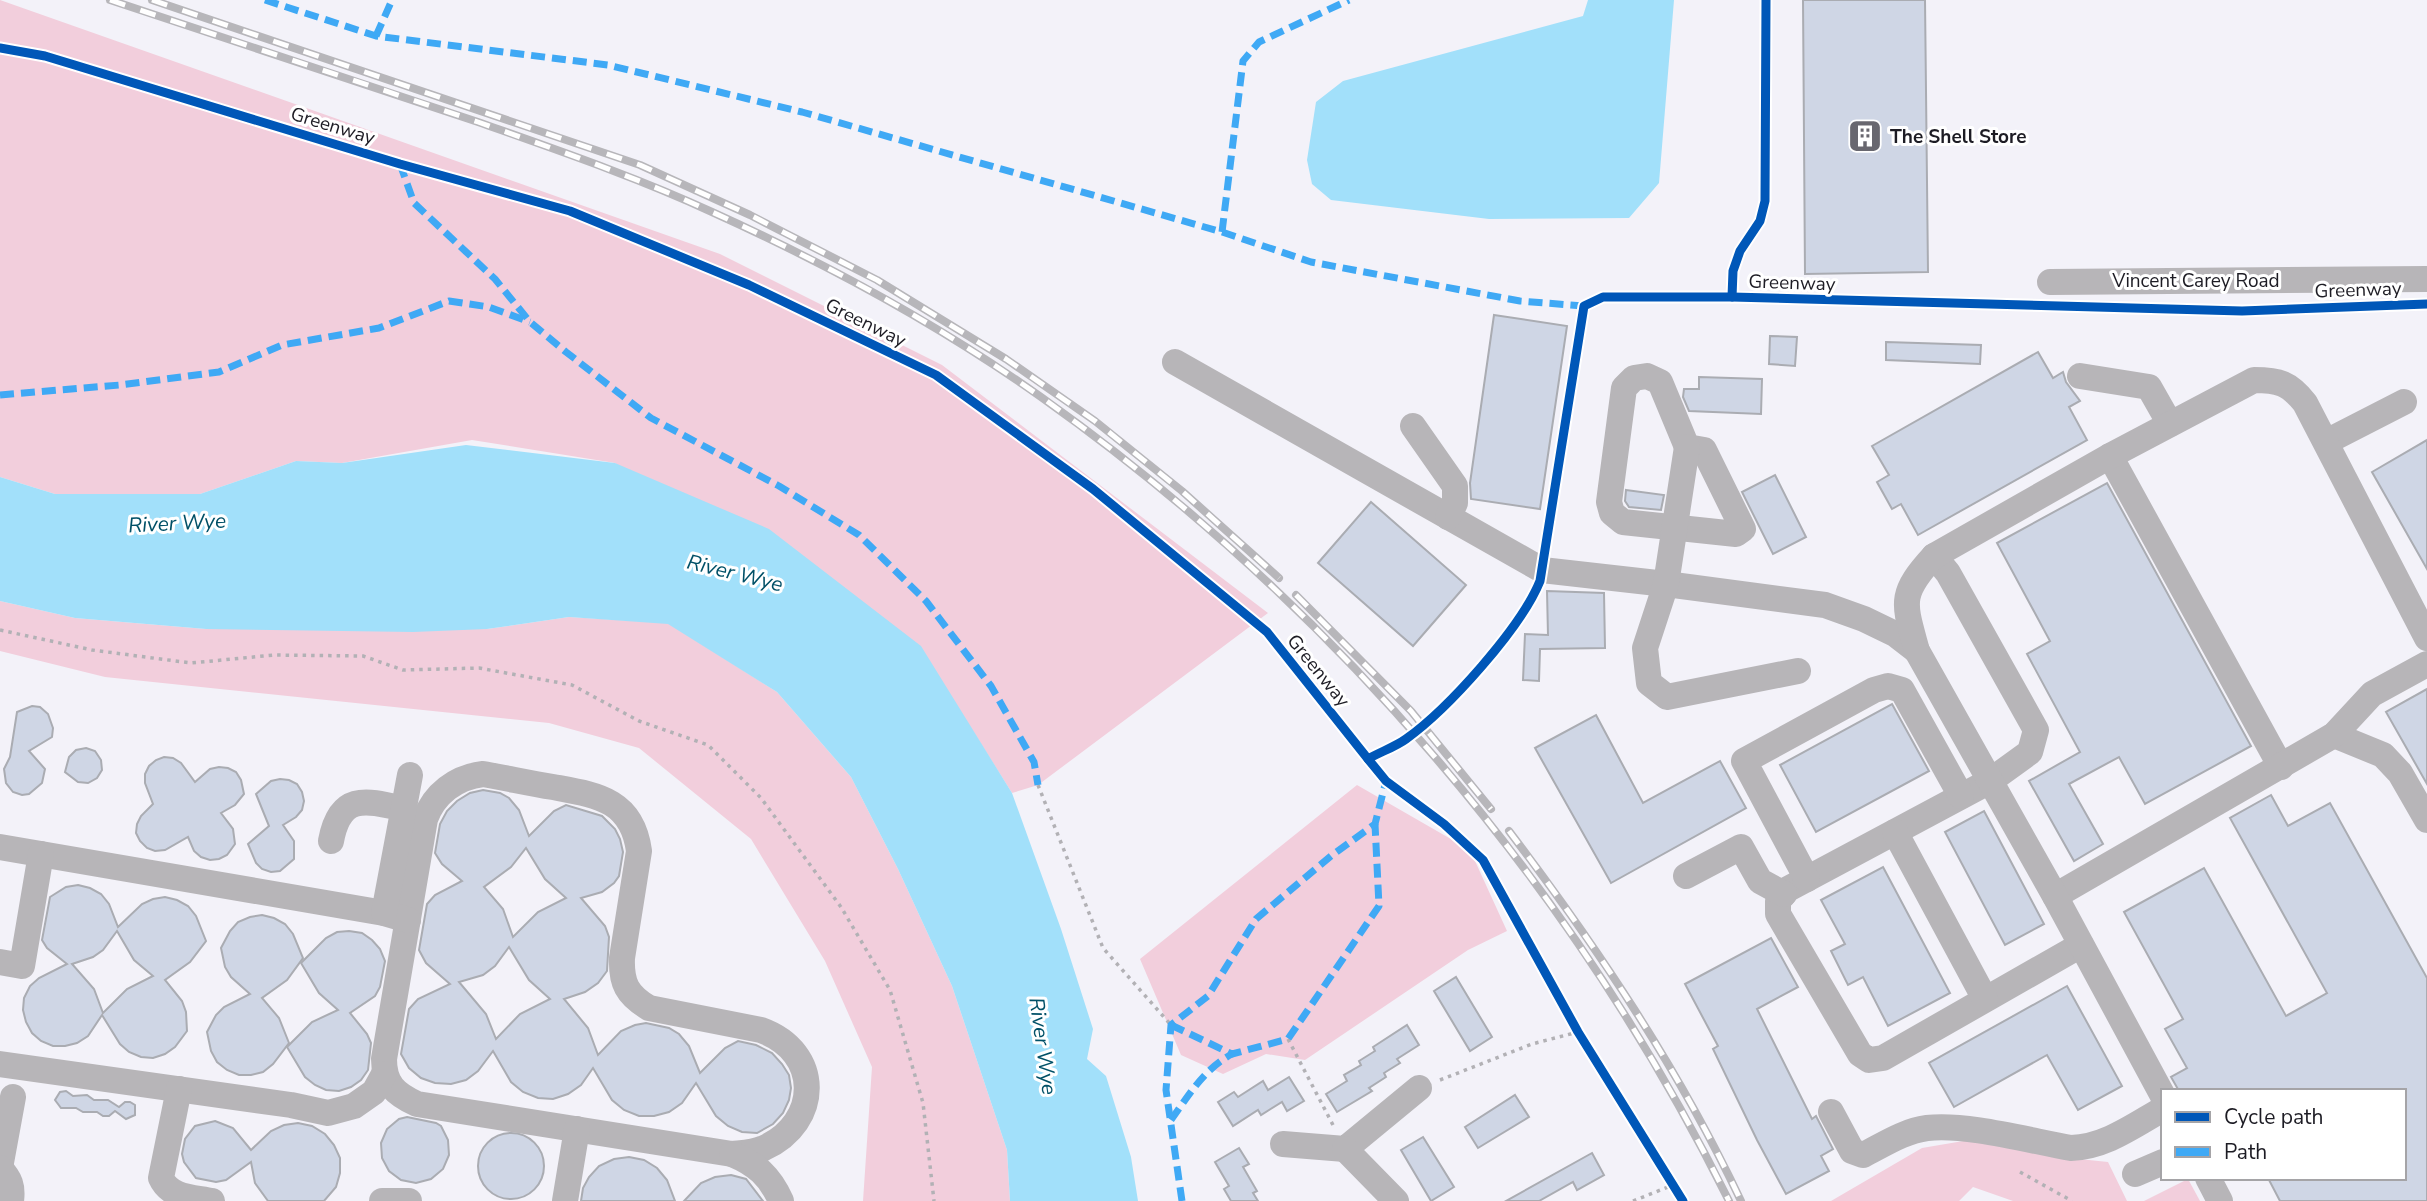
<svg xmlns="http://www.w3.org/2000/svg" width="2427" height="1201" font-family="'Nunito Sans',sans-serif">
<rect width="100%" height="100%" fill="#f3f2f9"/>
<!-- green -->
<g fill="#f2cedc">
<polygon points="0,0 720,254 942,365 1268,613 1038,785 1012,793 973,731 615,463 472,440 342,463 296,461 200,494 55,494 0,477"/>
<polygon points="0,601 75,618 206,629 487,629 569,617 668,623 777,692 851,777 898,869 952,986 1007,1150 1010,1201 863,1201 872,1067 825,961 751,839 639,748 549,723 105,677 0,651"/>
<polygon points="1357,785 1470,850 1507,931 1468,950 1305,1060 1266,1054 1223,1074 1181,1055 1140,959"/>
<polygon points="1975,1139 2060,1157 2108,1162 2127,1201 2013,1201 1973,1187 1959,1201 1831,1201 1922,1148"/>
<polygon points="2188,1179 2200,1201 2144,1201"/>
</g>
<!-- water -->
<g fill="#a2e0fa">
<polygon points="1588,0 1674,0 1659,183 1629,218 1489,219 1331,200 1312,184 1307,160 1316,102 1343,81 1583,16"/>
<polygon points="466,445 615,463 769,529 921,646 1012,793 1061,929 1093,1029 1087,1059 1106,1076 1131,1157 1138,1201 1010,1201 1007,1150 952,986 898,869 851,777 777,692 668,624 569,617 487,629 413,632 206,629 75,618 0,601 0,477 55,494 200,494 296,461 342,463"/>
</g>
<!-- building -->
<g fill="#cfd6e5" stroke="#aaacb2" stroke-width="2" fill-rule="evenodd">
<polygon points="1803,0 1925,0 1928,272 1805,274"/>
<polygon points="1494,315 1567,326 1540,509 1471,499 1470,483"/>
<polygon points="1770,336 1797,337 1795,366 1769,364"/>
<polygon points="1886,342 1981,345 1980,364 1886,360"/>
<polygon points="2038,352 2053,378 2063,372 2066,382 2080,401 2069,407 2087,440 1918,535 1901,504 1892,509 1877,482 1889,475 1872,446"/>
<polygon points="1699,377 1762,379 1761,414 1689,411 1683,397 1684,389 1699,389"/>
<polygon points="2427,440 2427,569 2372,472"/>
<polygon points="1775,475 1806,537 1773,554 1742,492"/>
<polygon points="2107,483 2251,746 2145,804 2119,757 2069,784 2103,844 2074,861 2029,781 2080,752 2027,654 2050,641 1997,543"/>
<polygon points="1626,490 1664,495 1661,510 1629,507 1625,501"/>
<polygon points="1371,502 1466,585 1413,646 1318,563"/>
<polygon points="1547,591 1604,593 1605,648 1540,649 1539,681 1523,680 1525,634 1548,635"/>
<polygon points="2427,689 2427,784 2386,712"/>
<polygon points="1892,704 1929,771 1816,832 1780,765"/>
<polygon points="32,706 40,707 48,714 53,728 52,737 29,751 45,769 42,783 29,794 22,795 13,792 6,783 4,769 10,757 17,712"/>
<polygon points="1596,715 1643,803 1720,761 1746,808 1611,883 1535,748"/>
<polygon points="86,748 95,751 101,760 102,770 97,778 88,783 78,782 65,772 69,757 76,750"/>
<polygon points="164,757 173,758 181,763 195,782 210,769 219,767 228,768 236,772 241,780 244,794 235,805 221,813 233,829 235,844 227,855 219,859 210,860 201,857 194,851 188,837 165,850 155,851 147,848 140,841 136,833 137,824 141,816 153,804 145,783 145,774 149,766 156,760"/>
<polygon points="280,779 289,780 297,784 302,792 304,801 302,810 296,817 283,825 294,841 294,859 280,871 271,872 262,869 256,863 248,844 269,826 256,794 271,781"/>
<path d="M483 790 500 793 509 798 519 810 529 836 554 811 566 805 602 816 615 829 620 839 623 852 619 876 614 883 602 892 581 898 605 926 609 937 607 971 598 983 585 992 564 999 588 1028 598 1055 621 1031 635 1025 646 1023 669 1028 679 1034 689 1046 700 1073 725 1048 738 1041 756 1045 772 1053 782 1064 789 1075 791 1088 789 1100 783 1113 773 1124 757 1133 742 1132 728 1126 716 1116 696 1083 682 1103 669 1112 654 1116H639L624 1110 612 1100 593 1068 581 1085 568 1094 553 1099 538 1098 523 1092 511 1082 493 1051 478 1071 466 1080 451 1084 435 1083 421 1078 409 1068 401 1054 409 1009 418 999 450 984 426 963 419 950 427 904 435 895 462 881 442 864 435 853 440 824 447 811 457 801 470 793ZM526 848 545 879 566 898 538 912 513 937 503 909 484 887 511 867ZM509 947 529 980 550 999 520 1014 496 1039 486 1014 459 982 483 975 495 966Z"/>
<polygon points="2271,795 2288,826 2330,803 2427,978 2427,1201 2280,1201 2268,1178 2404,1178 2404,1091 2179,1091 2171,1077 2187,1068 2165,1029 2183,1019 2124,912 2204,868 2286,1016 2327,993 2230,818"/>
<polygon points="1984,811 2044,924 2005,945 1945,832"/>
<polygon points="1883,867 1950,993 1888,1026 1863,977 1848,985 1831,951 1845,944 1821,900"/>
<path d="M78 885 90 888 101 894 109 904 118 927 142 904 153 899 165 897 177 900 188 906 196 916 206 941 190 962 165 980 182 1001 186 1012 187 1031 175 1047 165 1054 153 1058 141 1057 129 1052 120 1044 102 1015 88 1036 77 1043 65 1046H53L41 1041 32 1033 26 1022 23 1010 24 998 30 986 39 978 67 964 47 948 42 940 50 897 66 887ZM117 931 134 960 153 976 127 989 103 1013 94 989 72 964 93 957 103 950Z"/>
<polygon points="262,915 274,918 285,924 293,934 303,958 287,980 262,998 279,1018 289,1043 273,1064 263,1072 251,1075 239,1075 227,1070 217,1062 211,1051 207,1032 216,1015 224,1007 250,994 231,977 225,967 221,948 230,931 238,922 250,917"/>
<polygon points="349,931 362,933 372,940 380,949 385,961 380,987 375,996 350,1013 367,1034 371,1043 368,1070 361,1080 351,1087 339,1091 326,1090 315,1085 305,1077 287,1047 312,1022 338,1010 319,993 301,963 326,938 337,932"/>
<polygon points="1771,938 1798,987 1757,1009 1812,1119 1816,1116 1833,1149 1821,1156 1829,1171 1786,1194 1757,1140 1713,1049 1718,1046 1685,984"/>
<polygon points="1456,977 1492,1037 1470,1051 1434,991"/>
<polygon points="2067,986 2122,1086 2078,1110 2047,1055 1954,1107 1929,1063"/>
<polygon points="1407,1025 1419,1045 1397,1059 1400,1063 1384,1073 1386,1077 1369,1088 1372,1091 1337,1112 1326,1094 1347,1081 1344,1075 1361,1065 1359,1061 1375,1051 1373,1047"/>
<polygon points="1289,1077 1304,1101 1287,1111 1282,1102 1261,1115 1258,1110 1233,1126 1218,1102 1234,1092 1238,1097 1263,1081 1268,1090"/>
<polygon points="66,1091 73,1096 87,1095 94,1100 108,1100 119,1107 125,1102 130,1102 135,1105 135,1115 126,1119 115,1111 109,1116 103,1116 97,1112 83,1112 76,1108 61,1108 55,1100 60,1092"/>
<polygon points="1515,1095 1529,1117 1478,1148 1465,1127"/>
<polygon points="407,1117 436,1123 441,1126 448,1140 449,1155 443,1169 431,1179 416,1183 401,1180 389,1171 382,1158 381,1143 387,1129 399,1119"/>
<polygon points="215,1121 233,1128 251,1150 271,1131 284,1125 298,1123 312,1126 325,1134 334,1145 340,1158 340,1173 336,1187 324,1201 268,1201 255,1183 251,1162 226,1180 216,1182 196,1178 184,1162 182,1154 185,1139 195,1126"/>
<circle cx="511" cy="1166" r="33"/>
<polygon points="1423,1137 1454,1187 1431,1201 1401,1150"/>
<polygon points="1239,1148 1249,1164 1243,1167 1257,1191 1253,1193 1258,1201 1231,1201 1224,1189 1229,1186 1215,1162"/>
<polygon points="1592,1153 1604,1175 1577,1190 1573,1182 1539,1201 1506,1201"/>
<polygon points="629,1157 644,1160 657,1168 667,1180 675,1201 581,1201 583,1188 589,1177 599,1166 614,1159"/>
<polygon points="731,1175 746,1179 763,1201 684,1201 701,1183 715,1177"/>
</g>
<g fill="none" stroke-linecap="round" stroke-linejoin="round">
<!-- path -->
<g stroke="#b2b1b5" stroke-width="3.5" stroke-dasharray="3.5 5" stroke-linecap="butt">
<polyline points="0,630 92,650 191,663 274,655 363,656 403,670 479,668 572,685 639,721 708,745 761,798 841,907 890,990 923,1103 934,1201"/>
<polyline points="1038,785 1103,948 1171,1025"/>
<polyline points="1288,1039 1333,1125"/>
<polyline points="1440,1080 1532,1044 1578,1032"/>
<polyline points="2020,1172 2072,1201"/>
<polyline points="1633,1201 1673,1185"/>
</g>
<!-- minor -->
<g stroke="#b7b5b8" stroke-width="26">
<polyline points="2050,282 2427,279"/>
<polyline points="1175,362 1542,570 1666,584 1825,605 1864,619 1895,634 1917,651"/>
<polygon points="1647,376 1660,382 1687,447 1704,450 1743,529 1736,534 1623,522 1612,513 1609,502 1624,388 1634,378"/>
<polyline points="2080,376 2149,387 2170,424"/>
<polyline points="1413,426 1455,486 1455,503 1448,517"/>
<polyline points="2326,442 2404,402"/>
<polyline points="1687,447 1666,584 1645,648 1649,683 1667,697 1798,671"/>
<polyline points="2110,456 2281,767"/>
<polyline points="1934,556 1948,573 2036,730 2030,752 1990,781 1788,889 1778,901 1778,914 1860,1054 1869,1060 1883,1058 2081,945"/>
<polyline points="2334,735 2383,755 2400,773 2427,820"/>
<path d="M483 774C506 778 529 783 553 787 596 795 632 799 639 851L622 958C621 983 627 995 649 1008L761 1030C822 1052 821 1122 764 1148 754 1153 742 1153 732 1154L417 1104C395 1094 384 1084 384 1059L425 819C434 794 456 777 483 774Z"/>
<polyline points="1895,832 1985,999"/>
<path d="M331 841C340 793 365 800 404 809"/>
<polyline points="0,847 384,913 408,920"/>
<polyline points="1686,876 1741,847 1760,881 1784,894"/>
<polyline points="1807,879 1744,761 1874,690 1888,686 1902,690 1961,796"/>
<polyline points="2055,896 2334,735 2372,694 2427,664"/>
<polyline points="384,913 410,775"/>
<polyline points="0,962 22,966 41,854"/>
<polyline points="0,1064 291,1105 328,1113 354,1106 374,1092 384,1074"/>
<path d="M179 1089 161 1178C170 1198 193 1197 212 1201"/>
<path d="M2163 1096 2055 896 1917 651C1904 603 1898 595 1934 556L2110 456 2254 380C2279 380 2289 383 2305 403L2427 638"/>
<path d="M1831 1112 1852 1151 1863 1155C1883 1145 1904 1131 1927 1128 1965 1123 2031 1141 2071 1148 2105 1147 2133 1126 2163 1109"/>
<polyline points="1283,1144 1345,1149 1419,1088"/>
<polyline points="1345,1149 1396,1201"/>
<path d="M732 1154C756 1164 770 1176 781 1201"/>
<polyline points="0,1168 13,1097"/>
<path d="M0 1168C10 1179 13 1186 11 1201"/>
<polyline points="2135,1174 2163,1162"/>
<polyline points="2208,1178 2220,1201"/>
<polyline points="382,1201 409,1201"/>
<polyline points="565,1201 577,1129"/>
</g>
<!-- rail casing -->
<g stroke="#b7b6ba" stroke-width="8">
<g id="rail">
<path d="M110 0C232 41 355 80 478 122 557 150 636 177 712 212 827 264 938 324 1041 397 1331 603 1571 882 1729 1201"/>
<polyline points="152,0 640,165 750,215 877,280 1006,359 1095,421 1182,491 1279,578"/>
<polyline points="1296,595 1411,711 1491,809"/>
<path d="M1509 831C1597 947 1679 1069 1741 1201"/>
</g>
</g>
<!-- rail -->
<use href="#rail" stroke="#fff" stroke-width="5" stroke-dasharray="16" stroke-linecap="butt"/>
<!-- quiet -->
<g stroke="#3fa9f5" stroke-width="7" stroke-dasharray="14 7" stroke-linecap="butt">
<polyline points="265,0 376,36 608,65 802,112 1222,232 1311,262 1520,301 1584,306"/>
<polyline points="376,36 392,0"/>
<polyline points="400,164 414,203 495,279 530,322 566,352 651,418 779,486 859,535 926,601 991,686 1034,762 1038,785"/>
<polyline points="1222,232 1243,61 1259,42 1349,0"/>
<polyline points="0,395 120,385 219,372 282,345 379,328 449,301 489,307 530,322"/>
<polyline points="1171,1025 1232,1054 1288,1039 1379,906 1375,824"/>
<path d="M1171 1120C1189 1095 1204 1069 1232 1054"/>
<polyline points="1182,1201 1166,1090 1171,1025 1208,996 1256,919 1331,856 1375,824 1386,781"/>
</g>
<!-- cycleway casing -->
<g stroke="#fff" stroke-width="13">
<g id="cycleway">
<path d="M0 48 45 56 400 164 570 211 749 285 936 375 1093 489 1267 632 1368 759C1380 752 1395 747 1406 739 1448 709 1521 628 1540 581L1584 306 1603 297H1732L2242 311 2427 304"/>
<polyline points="1732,297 1733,271 1740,251 1760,221 1765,201 1766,0"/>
<polyline points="1368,759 1386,781 1444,824 1483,860 1578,1032 1683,1201"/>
</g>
</g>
<!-- cycleway -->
<use href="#cycleway" stroke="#0057b8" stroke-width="9"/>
</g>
<!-- icons -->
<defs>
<g id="building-square" transform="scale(1.75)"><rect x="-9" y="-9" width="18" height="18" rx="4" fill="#68676f" stroke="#fff"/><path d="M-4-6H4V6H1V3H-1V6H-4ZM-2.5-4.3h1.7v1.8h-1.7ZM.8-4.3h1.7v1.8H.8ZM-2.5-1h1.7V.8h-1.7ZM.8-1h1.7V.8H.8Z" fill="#fff"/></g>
</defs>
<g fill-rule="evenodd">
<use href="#building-square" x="1865" y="136"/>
</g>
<g text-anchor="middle" stroke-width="6" stroke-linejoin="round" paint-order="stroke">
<!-- street labels -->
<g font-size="19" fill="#1d1c24" stroke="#fff">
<text transform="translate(333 125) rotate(17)" y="7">Greenway</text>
<text x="2196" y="287">Vincent Carey Road</text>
<text transform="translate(1792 282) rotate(2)" y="7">Greenway</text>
<text transform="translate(2358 289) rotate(-2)" y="7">Greenway</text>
<text transform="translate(866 322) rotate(26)" y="7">Greenway</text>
<text transform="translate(1319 670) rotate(51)" y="7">Greenway</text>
</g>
<!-- poi labels -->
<g font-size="19" font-weight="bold" fill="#1d1c24" stroke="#fff" text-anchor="start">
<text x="1890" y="143">The Shell Store</text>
</g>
<!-- water labels -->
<g font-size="21" font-style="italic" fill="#005067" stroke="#fff">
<text transform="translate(177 523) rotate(-3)" y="7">River Wye</text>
<text transform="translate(735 573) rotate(14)" y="7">River Wye</text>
<text transform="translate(1043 1046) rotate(82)" y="7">River Wye</text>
</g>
</g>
<!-- legend -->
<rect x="2161" y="1089" width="245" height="91" fill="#ffffff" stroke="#a5a4a7" stroke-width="2"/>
<rect x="2175" y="1112" width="35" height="10" fill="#0057b8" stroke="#a5a4a7" stroke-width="2"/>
<text x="2224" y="1124" font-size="21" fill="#1d1c24">Cycle path</text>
<rect x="2175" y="1147" width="35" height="10" fill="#3fa9f5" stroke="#a5a4a7" stroke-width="2"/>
<text x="2224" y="1159" font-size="21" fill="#1d1c24">Path</text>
</svg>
